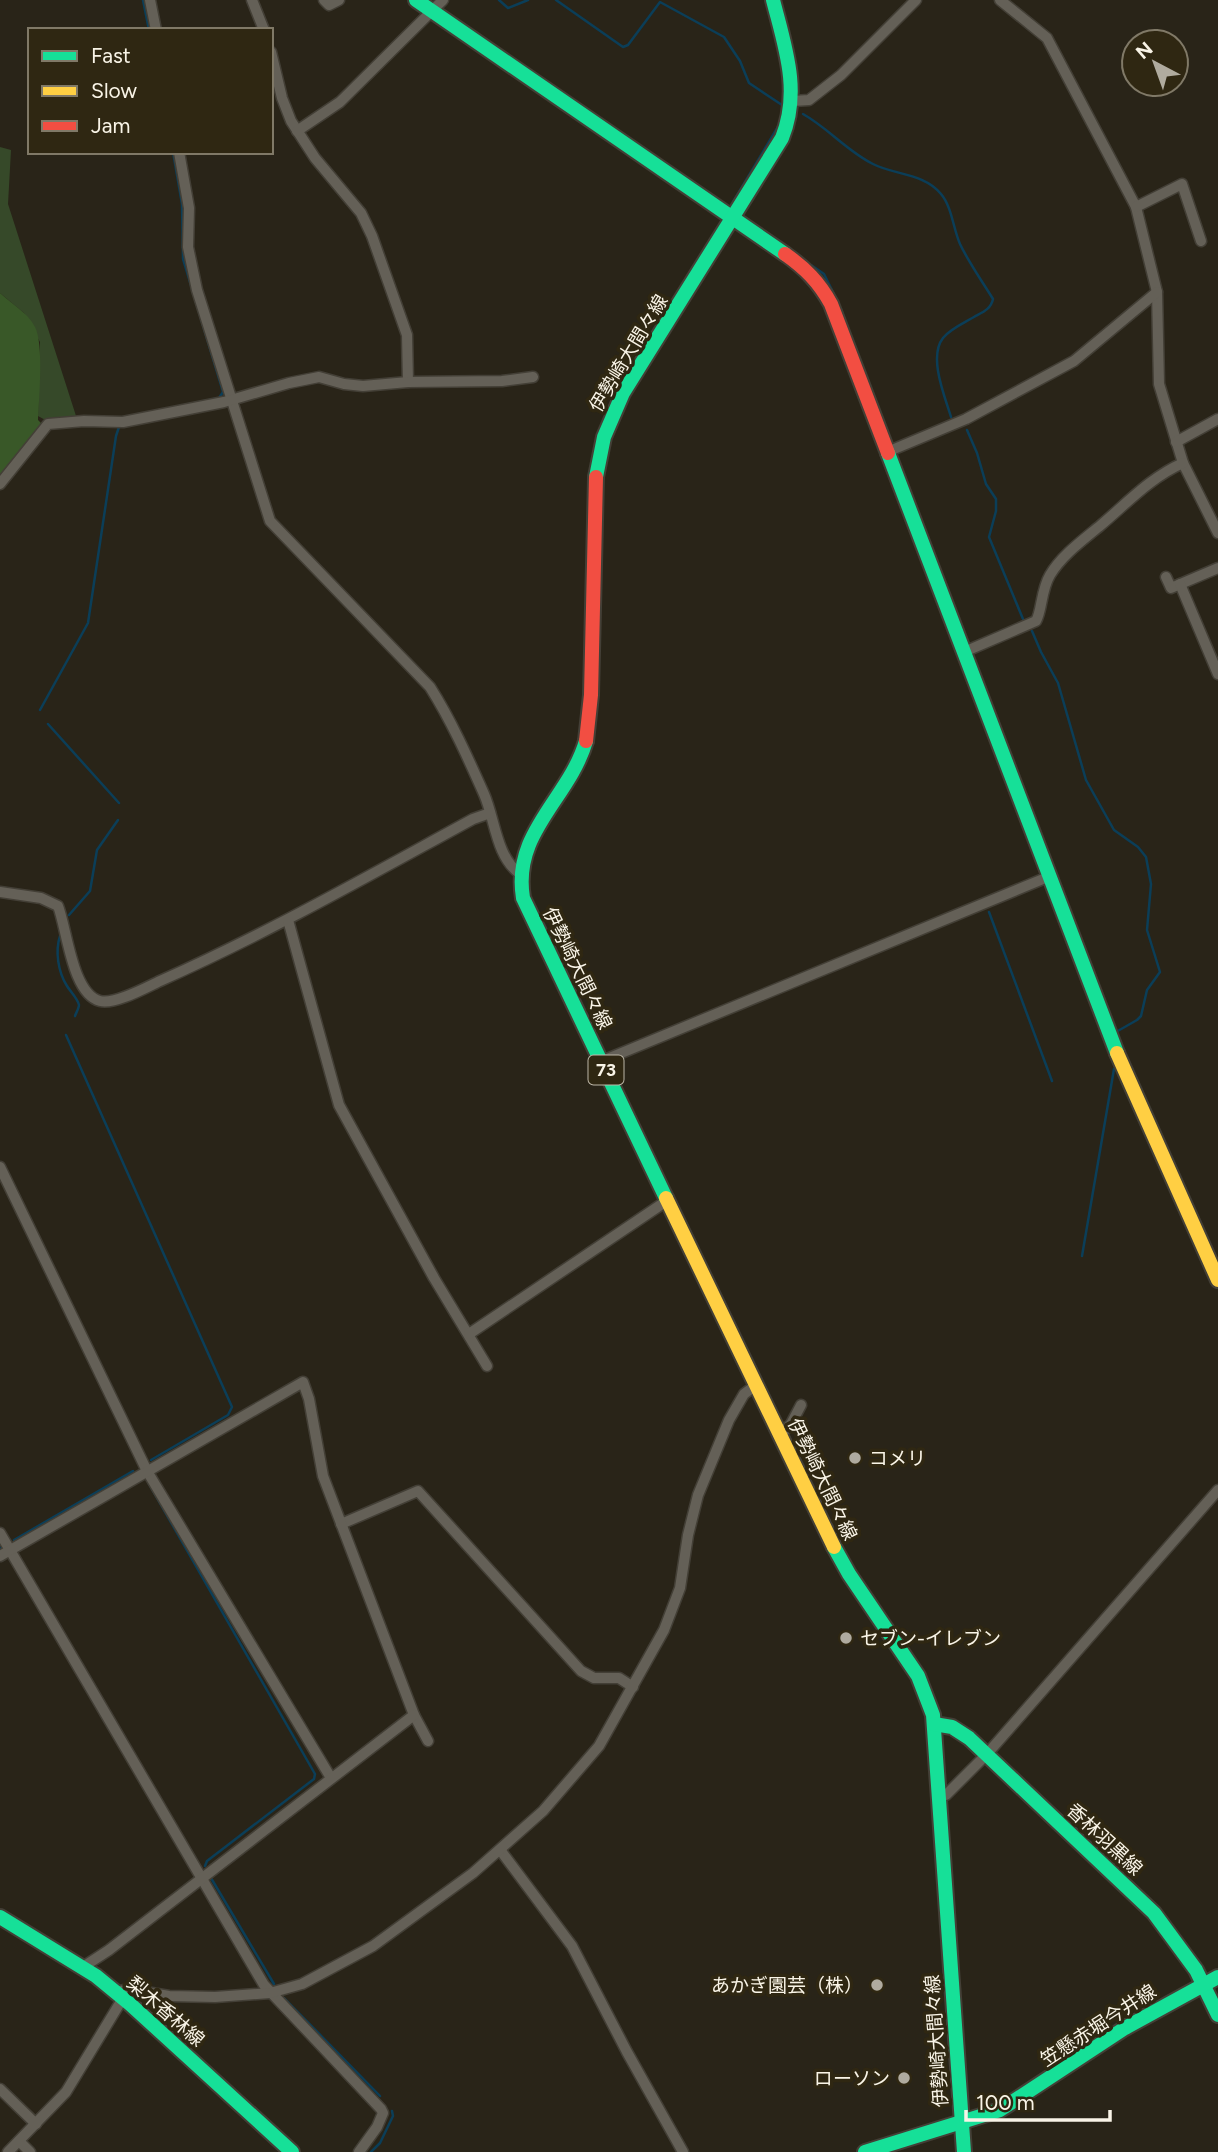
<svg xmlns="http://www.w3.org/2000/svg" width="1218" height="2152" font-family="Figtree,'Noto Sans JP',sans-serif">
<rect width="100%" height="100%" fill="#292418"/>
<!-- green -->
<polygon fill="#364929" points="0,147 11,150 8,204 77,419 49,422 38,416 40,342 24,313 0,293"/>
<!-- forest -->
<path fill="#395828" d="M0 293C12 304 28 313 35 327 44 344 39 399 38 420L43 425 0 479Z"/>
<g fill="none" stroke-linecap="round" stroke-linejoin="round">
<!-- stream -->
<g stroke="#0b3e58" stroke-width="2.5">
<polyline points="143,0 149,30"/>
<polyline points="499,0 508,8 528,0"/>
<polyline points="556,0 623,47 628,45 660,2 724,37 740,61 749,83 782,105 783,112 779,125 733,202"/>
<path d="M803 114C828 128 847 151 873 164 894 175 924 173 941 194 952 207 953 228 960 244 969 263 982 281 993 299 991 309 983 312 974 317 964 323 950 329 943 338 928 357 945 397 951 417"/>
<polyline points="811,265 824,274 834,294"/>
<polyline points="841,309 855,349"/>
<polyline points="122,418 219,398 223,392 183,259 182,204 173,152"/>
<polyline points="967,430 977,453 986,484 996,499 996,511 989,537 1023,619"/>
<polyline points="973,657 1116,1032 1137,1020 1141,1016 1147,990 1160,972 1147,930 1151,884 1146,857 1138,847 1114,830 1086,780 1058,683 1041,652 1032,631"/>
<polyline points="40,710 88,623 116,436 120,424"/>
<polyline points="48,724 119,803"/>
<polyline points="989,912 1052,1081"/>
<polyline points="69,915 90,891 97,850 118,820"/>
<path d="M60 936C55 951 58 972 67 986 70 991 78 999 79 1005 79 1008 76 1013 75 1016"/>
<polyline points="66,1035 232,1407 228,1415 151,1460"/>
<polyline points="1213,1252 1218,1262"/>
<polyline points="1082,1256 1114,1069"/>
<polyline points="149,1484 315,1774 314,1779 207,1861 205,1866"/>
<polyline points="14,1540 133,1471"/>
<polyline points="0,1548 1,1548"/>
<polyline points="211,1878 274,1984"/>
<polyline points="284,1998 380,2096"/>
<polyline points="371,2152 380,2143 393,2116 392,2111"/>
</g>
<!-- street casing -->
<g stroke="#433f36" stroke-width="13">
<g id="street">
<polyline points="150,0 156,30"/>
<polyline points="252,0 264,30"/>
<polyline points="324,0 329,5 339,0"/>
<polyline points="1000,0 1047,38 1136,207 1157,292 1159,384 1183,463 1218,533"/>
<polyline points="271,52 282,98 291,121 315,158 361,213 372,236 407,335 408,382"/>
<polyline points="793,101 809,100 841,75 916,0"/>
<polyline points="297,131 340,102 443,0"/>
<path d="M179 152 189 208 188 247 197 290 270 521 430 687C451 720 468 758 484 794 495 819 496 856 519 873"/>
<polyline points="1136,207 1182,184 1201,241"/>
<polyline points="1176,442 1218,419"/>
<polyline points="887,452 966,419 1074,361 1157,292"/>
<polyline points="0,484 48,424 84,421 123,422 224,402 289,383 319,377 344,384 363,386 408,382 502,381 533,377"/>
<polyline points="1166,577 1171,588 1218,568"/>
<polyline points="1180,584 1218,674"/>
<path d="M964 652 1036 621C1042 611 1041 590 1050 575 1062 555 1083 540 1101 525 1127 503 1151 477 1183 463"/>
<path d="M0 892 41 898 58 906C67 929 72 994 100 1001 115 1005 147 987 160 981 268 933 370 875 473 819L490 813"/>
<polyline points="288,920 339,1105 434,1278 487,1366"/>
<polyline points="602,1061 1048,877"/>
<polyline points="0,1167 147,1471 331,1778"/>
<polyline points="469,1334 668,1200"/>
<polyline points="780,1435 791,1424 801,1405"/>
<polyline points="341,1524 418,1491 581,1671 594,1678 619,1678 633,1687"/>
<polyline points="0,1533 264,1985 381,2109 383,2113 377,2127 359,2152"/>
<polyline points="0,1556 303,1382 309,1399 323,1476 414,1715 428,1741"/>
<polyline points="938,1797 946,1795 987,1754 1218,1490"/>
<polyline points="501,1851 572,1946 627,2052 683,2152"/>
<polyline points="83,1967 109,1950 414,1715"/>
<polyline points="116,1992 128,1989 169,1996 215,1997 270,1993 302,1984 373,1946 473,1873 543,1811 599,1746 664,1630 680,1588 688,1535 698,1495 729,1420 744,1394 756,1385"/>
<polyline points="0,2089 36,2124"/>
<polyline points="19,2141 30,2152"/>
<polyline points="8,2152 66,2092 123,1998"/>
</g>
</g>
<!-- fast casing -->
<g stroke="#433f36" stroke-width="18">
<g id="fast">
<polyline points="416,0 785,254"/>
<polyline points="888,453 1117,1053"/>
<path d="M596 477 604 437 623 393 782 138C801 91 785 47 773 0"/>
<path d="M586 741C569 799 512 832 523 898L666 1198"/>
<polyline points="834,1547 849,1574 918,1676 933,1715 964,2152"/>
<polyline points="934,1724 952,1727 969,1738 1154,1913 1196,1970 1218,2015"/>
<polyline points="0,1917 96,1976 130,2004 292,2152"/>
<polyline points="865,2152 1000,2110 1125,2028 1218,1977"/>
</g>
</g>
<!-- slow casing -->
<g stroke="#433f36" stroke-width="18">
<g id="slow">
<polyline points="1117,1053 1218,1280"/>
<polyline points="666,1198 834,1547"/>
</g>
</g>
<!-- jam casing -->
<g stroke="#433f36" stroke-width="18">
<g id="jam">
<path d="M785 254C805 268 819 282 831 304L888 453"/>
<polyline points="586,741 591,695 596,477"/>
</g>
</g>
<!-- street -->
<use href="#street" stroke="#646057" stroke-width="10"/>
<!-- fast -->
<use href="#fast" stroke="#16e098" stroke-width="14"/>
<!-- slow -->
<use href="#slow" stroke="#ffcf43" stroke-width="14"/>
<!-- jam -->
<use href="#jam" stroke="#f24e42" stroke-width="14"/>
</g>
<!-- markers -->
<g fill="#b0ab9f" stroke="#2f2712" stroke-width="2.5">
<circle cx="855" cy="1458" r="7"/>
<circle cx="846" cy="1638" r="7"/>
<circle cx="877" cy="1985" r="7"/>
<circle cx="904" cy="2078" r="7"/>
</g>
<g text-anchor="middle" stroke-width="7" stroke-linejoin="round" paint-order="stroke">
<!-- shield labels -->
<rect fill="#2f2712" stroke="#bcb6a7" stroke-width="2" x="588.5" y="1055.5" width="35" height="29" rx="5"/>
<g font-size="18" font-weight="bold" fill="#f9f4e7">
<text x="606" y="1076">73</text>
</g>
<!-- street labels -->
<g font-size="19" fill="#f9f4e7" stroke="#2f2712">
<text transform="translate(628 353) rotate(-59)" y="7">伊勢崎大間々線</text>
<text transform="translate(578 968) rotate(64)" y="7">伊勢崎大間々線</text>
<text transform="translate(823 1479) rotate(64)" y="7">伊勢崎大間々線</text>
<text transform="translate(1105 1839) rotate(43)" y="7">香林羽黒線</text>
<text transform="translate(166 2011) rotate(41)" y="7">梨木香林線</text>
<text transform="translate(1098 2025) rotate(-33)" y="7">笠懸赤堀今井線</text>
<text transform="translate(936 2041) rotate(-94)" y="7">伊勢崎大間々線</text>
</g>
<!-- poi labels -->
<g font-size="19" fill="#f9f4e7" stroke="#2f2712" text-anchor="start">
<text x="869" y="1465">コメリ</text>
<text x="860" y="1645">セブン-イレブン</text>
<text x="863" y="1992" text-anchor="end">あかぎ園芸（株）</text>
<text x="890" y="2085" text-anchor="end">ローソン</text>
</g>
</g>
<!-- legend -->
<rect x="28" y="28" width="245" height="126" fill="#2f2712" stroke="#807967" stroke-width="2"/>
<rect x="42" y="51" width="35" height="10" fill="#16e098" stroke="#807967" stroke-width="2"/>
<text x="91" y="63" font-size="21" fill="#f9f4e7">Fast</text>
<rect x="42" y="86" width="35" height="10" fill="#ffcf43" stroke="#807967" stroke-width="2"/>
<text x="91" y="98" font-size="21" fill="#f9f4e7">Slow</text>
<rect x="42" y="121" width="35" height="10" fill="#f24e42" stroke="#807967" stroke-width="2"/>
<text x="91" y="133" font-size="21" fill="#f9f4e7">Jam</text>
<!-- north arrow -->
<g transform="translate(1155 63) rotate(319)"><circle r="33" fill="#2f2712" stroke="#807967" stroke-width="2"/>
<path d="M0-5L12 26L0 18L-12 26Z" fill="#b0ab9f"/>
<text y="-10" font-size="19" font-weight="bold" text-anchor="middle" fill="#f9f4e7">N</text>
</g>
<!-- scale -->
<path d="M966 2110v10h144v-10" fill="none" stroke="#f9f4e7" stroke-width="3.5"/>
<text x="976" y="2110" font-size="21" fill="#f9f4e7" stroke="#2f2712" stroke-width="5" paint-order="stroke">100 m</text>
</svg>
